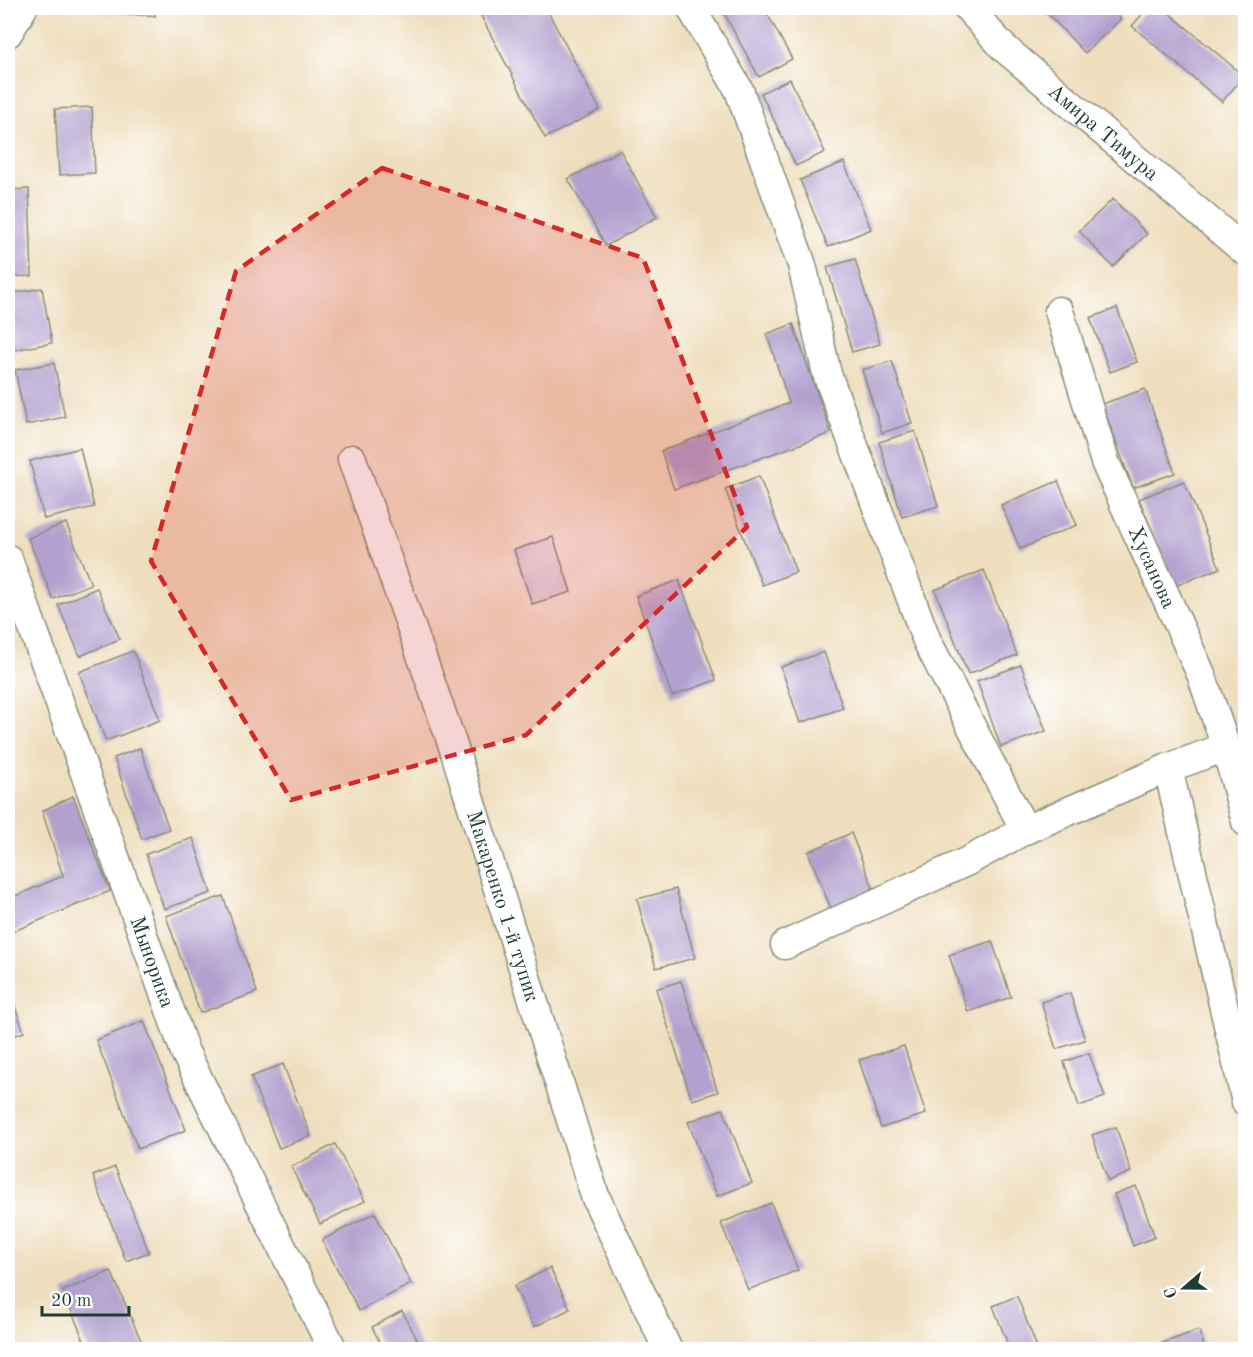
<svg xmlns="http://www.w3.org/2000/svg" width="1253" height="1357" font-family="'Old Standard TT',serif">
<rect width="100%" height="100%" fill="#fff"/>
<filter id="ink" filterUnits="userSpaceOnUse"><feTurbulence type="fractalNoise" baseFrequency=".0167" numOctaves="2"/><feDisplacementMap in="SourceGraphic" scale="12" xChannelSelector="R" yChannelSelector="G"/><feConvolveMatrix kernelMatrix="1 2 1 2 8 2 1 2 1" color-interpolation-filters="sRGB"/></filter>
<filter id="wash" filterUnits="userSpaceOnUse"><feTurbulence type="fractalNoise" baseFrequency=".008" numOctaves="4" result="noise"/><feDisplacementMap in="SourceGraphic" scale="24" xChannelSelector="R" yChannelSelector="G"/><feGaussianBlur stdDeviation="1.35" result="paint"/><feColorMatrix in="noise" values="0 0 0 0 0 0 0 0 0 0 0 0 0 0 0 0 0 1.4 0 .05"/><feComposite in="paint" operator="in"/></filter>
<g filter="url(#wash)">
<rect width="100%" height="100%" fill="#efdebd"/>
<g id="blocks">
<!-- building -->
<g fill="#b2a1cf">
<polygon points="101,8 156,8 155,16 101,12"/>
<polygon points="496,8 546,8 600,110 545,138 481,16"/>
<polygon points="721,8 764,8 792,59 759,77"/>
<polygon points="1042,8 1110,8 1121,19 1085,53"/>
<polygon points="1148,8 1163,8 1244,76 1222,102 1132,26"/>
<polygon points="790,79 825,152 796,166 761,93"/>
<polygon points="92,107 95,173 59,175 55,109"/>
<polygon points="620,150 657,217 606,246 568,179"/>
<polygon points="844,162 871,229 828,247 800,180"/>
<polygon points="29,189 32,276 8,277 8,190"/>
<polygon points="1113,199 1147,234 1113,267 1079,231"/>
<polygon points="855,259 880,344 852,352 827,267"/>
<polygon points="42,288 52,343 8,351 8,294"/>
<polygon points="1117,308 1137,362 1110,372 1090,318"/>
<polygon points="793,324 831,433 674,489 661,451 789,403 767,334"/>
<polygon points="892,361 912,423 882,433 862,370"/>
<polygon points="54,363 65,417 26,425 15,370"/>
<polygon points="1145,389 1175,473 1133,488 1102,404"/>
<polygon points="915,431 938,506 902,517 879,442"/>
<polygon points="80,448 94,507 44,519 30,461"/>
<polygon points="759,476 796,572 762,585 725,489"/>
<polygon points="1058,481 1077,525 1020,549 1001,505"/>
<polygon points="1184,481 1220,568 1175,586 1139,499"/>
<polygon points="66,523 91,584 53,599 28,538"/>
<polygon points="553,537 571,592 532,604 514,550"/>
<polygon points="984,570 1017,655 968,674 935,590"/>
<polygon points="679,580 716,680 672,696 636,596"/>
<polygon points="97,588 120,639 80,656 58,605"/>
<polygon points="133,651 160,720 106,741 79,672"/>
<polygon points="824,652 843,708 800,723 781,667"/>
<polygon points="1021,665 1046,731 1001,747 977,681"/>
<polygon points="140,748 169,829 142,839 114,758"/>
<polygon points="73,796 110,891 12,932 8,921 8,899 63,876 42,811"/>
<polygon points="851,833 875,893 832,911 808,852"/>
<polygon points="193,838 211,893 164,909 146,854"/>
<polygon points="676,889 695,958 656,968 637,899"/>
<polygon points="223,896 257,992 200,1013 166,916"/>
<polygon points="992,941 1011,997 968,1012 949,955"/>
<polygon points="681,981 718,1092 692,1100 656,989"/>
<polygon points="8,987 24,1032 8,1038"/>
<polygon points="1070,993 1085,1040 1056,1049 1041,1002"/>
<polygon points="144,1021 186,1130 138,1149 96,1040"/>
<polygon points="904,1046 926,1114 881,1128 859,1060"/>
<polygon points="1089,1053 1105,1097 1079,1106 1064,1062"/>
<polygon points="283,1064 311,1136 279,1148 251,1077"/>
<polygon points="723,1109 752,1183 717,1196 688,1122"/>
<polygon points="1116,1127 1131,1172 1108,1181 1092,1135"/>
<polygon points="335,1144 365,1201 320,1224 291,1167"/>
<polygon points="115,1167 149,1252 126,1261 93,1176"/>
<polygon points="1136,1186 1155,1237 1133,1246 1114,1194"/>
<polygon points="771,1203 798,1270 748,1290 721,1223"/>
<polygon points="375,1213 411,1284 359,1311 322,1240"/>
<polygon points="550,1268 570,1309 534,1327 514,1286"/>
<polygon points="111,1271 145,1350 88,1350 63,1291"/>
<polygon points="1017,1296 1038,1350 1010,1350 993,1306"/>
<polygon points="402,1311 423,1350 384,1350 372,1327"/>
<polygon points="1199,1330 1205,1350 1162,1350 1160,1344"/>
</g>
</g>
</g>
<g filter="url(#ink)">
<use href="#blocks" fill-opacity="0" stroke="#878e78" stroke-width="1.5"/>
<g fill="none" stroke-linecap="round" stroke-linejoin="round">
<!-- minor casing -->
<g stroke="#878e78" stroke-width="31">
<g id="minor">
<polyline points="691,8 739,90 802,265 827,374 927,641 1025,830"/>
<path id="s1" d="M968 8 1004 48 1246 252"/>
<polyline points="8,33 23,8"/>
<path id="s2" d="M1059 311 1105 462 1201 674 1226 747 1246 822"/>
<path id="s3" d="M352 459 452 743 595 1196 668 1350"/>
<path id="s4" d="M8 559 185 1052 333 1350"/>
<polyline points="1168,768 1246,1102"/>
<polyline points="785,945 968,861 1025,830 1168,768 1226,747"/>
</g>
</g>
<!-- minor -->
<use href="#minor" stroke="#fff" stroke-width="28"/>
</g>
</g>
<!-- marked area -->
<path fill="#d62828" fill-opacity="0.2" stroke="#d62828" stroke-width="4.5" stroke-dasharray="12 8" stroke-linejoin="round" d="M382 168 643 258 747 527 526 735 291 800 151 561 236 271Z"/>
<g text-anchor="middle" stroke-width="4.5" stroke-linejoin="round" paint-order="stroke">
<!-- street labels -->
<g font-size="21" fill="#1f3d34" stroke="#fff">
<text dy="7" stroke="none"><textPath href="#s1" startOffset="184">Амира Тимура</textPath></text>
<text dy="7" stroke="none"><textPath href="#s2" startOffset="273">Хусанова</textPath></text>
<text dy="7" stroke="none"><textPath href="#s3" startOffset="472">Макаренко 1-й тупик</textPath></text>
<text dy="7" stroke="none"><textPath href="#s4" startOffset="428">Мынорика</textPath></text>
</g>
</g>
<!-- margin -->
<rect width="1253" height="1357" fill="none" stroke="#fff" stroke-width="30"/>
<!-- north arrow -->
<g transform="translate(1184 1288) rotate(250)" stroke="#ffffff" stroke-width="4.5" paint-order="stroke">
<path d="M0-4.5L10 22L0 15L-10 22Z" fill="#1f3d34"/>
<text y="-9" font-size="16" font-weight="bold" text-anchor="middle" fill="#1f3d34">С</text>
</g>
<!-- scale -->
<path d="M42 1306v9h87v-9" fill="none" stroke="#1f3d34" stroke-width="3"/>
<text x="51" y="1306" font-size="18" fill="#1f3d34" stroke="#ffffff" stroke-width="4.5" paint-order="stroke">20 m</text>
</svg>
